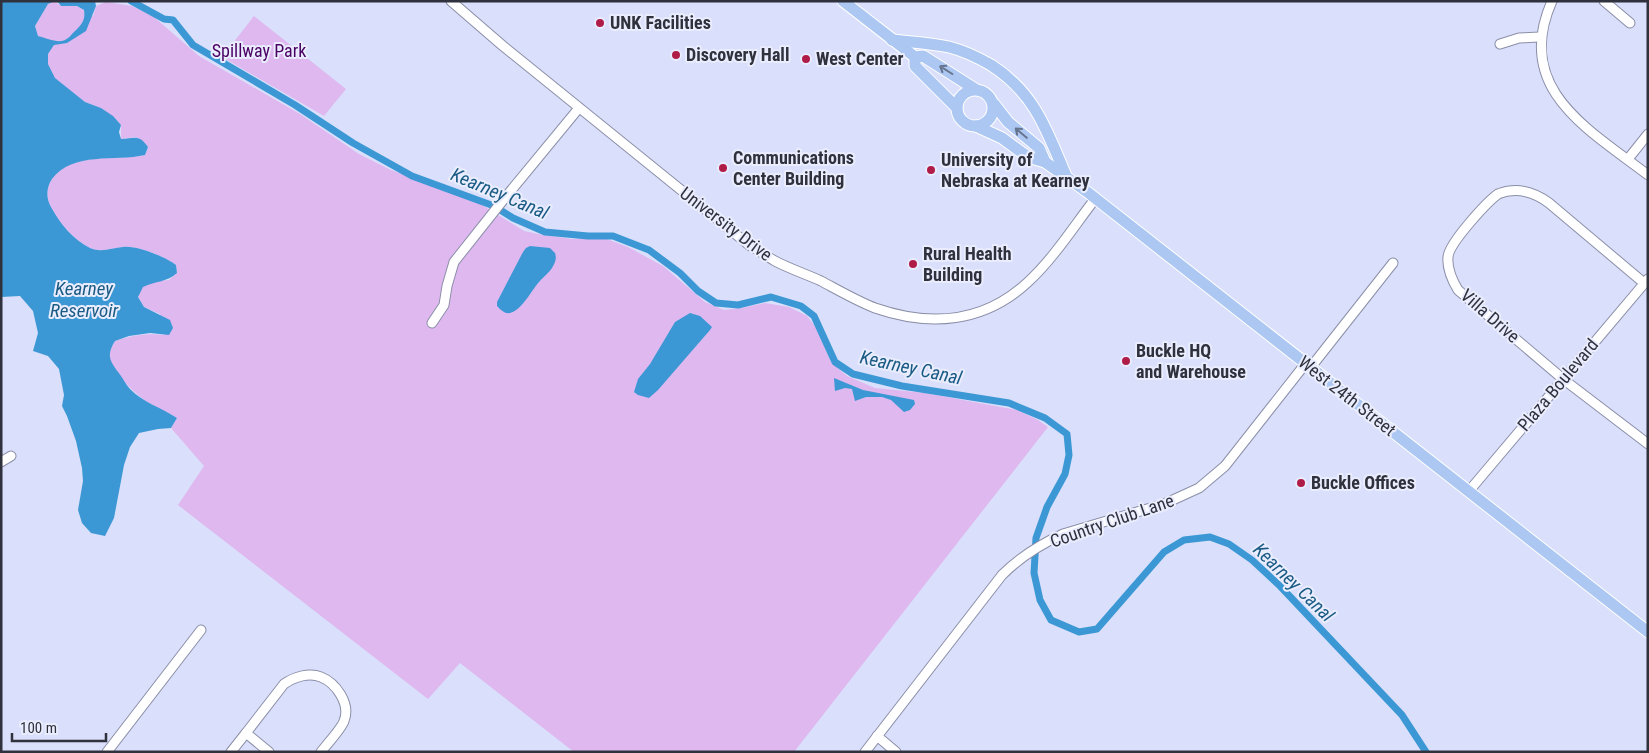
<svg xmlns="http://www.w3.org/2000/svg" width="1649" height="753" font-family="'Roboto Condensed',sans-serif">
<rect width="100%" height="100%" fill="#dadffb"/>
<!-- green -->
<g fill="#deb8ef">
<path d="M55 1 61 6H77L84 10 85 16H93L96 6 106 2 132 6 154 17 199 56 300 114 359 154 391 170 474 200 524 231 543 235 573 239 604 238 628 247 663 266 705 302 724 310 741 308 765 303 789 307 807 316 815 326 831 362 847 376 875 388 925 393 1017 410 1038 420 1048 427 794 752H574L460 663 428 699 178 505 204 466 171 428 177 418C169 413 161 410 152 405 140 399 113 373 110 360 109 352 111 347 115 341 131 336 146 333 164 335L160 314 144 307 138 297 141 287 157 281 169 280 177 273 176 265C166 257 136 245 123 247 112 248 101 253 90 248 72 239 60 223 51 207 46 198 46 188 52 179 73 150 115 162 145 155L148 147 136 137 121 139V125L101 108 85 102 54 78 48 64V54L54 45 49 40 38 36 35 26 48 4Z"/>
<polygon points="254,16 346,89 324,116 222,57"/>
</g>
<!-- water -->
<g fill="#3c98d4">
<path d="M1 1H55L48 4 35 26 38 36C46 38 54 42 62 41 66 40 70 37 72 34 80 26 86 22 84 10L77 6H61L57 1H95L96 6 86 31 67 43 54 45 48 54V64L55 78 85 102 101 108 113 116 121 125 119 132 121 139C135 138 139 134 148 147L145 155C115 162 73 151 52 179 46 188 46 198 51 207 60 223 72 239 90 248 101 253 112 248 123 247 136 245 166 257 176 265L177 273C167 282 156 281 143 287L138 297 144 307 170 320 173 328 169 335 150 333 129 336 115 341C105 357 111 362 121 376 124 380 126 385 130 389 142 402 162 408 177 418L171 428 158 429 139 433 130 447 124 465 114 518 105 536 91 533 82 523 78 510 83 481 82 468 76 441 67 416 62 406 64 395 59 369 48 356 33 351 38 333 33 311 20 296 1 297Z"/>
<path d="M530 246 550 248 555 253C557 259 555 263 552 268 549 273 543 277 539 282 531 291 522 310 510 313 504 314 500 309 497 306V302L523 252 526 248Z"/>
<polygon points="690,313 700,316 712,327 710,330 658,390 649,398 638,395 634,392 638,379 650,364 675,322"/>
<polygon points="834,378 863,390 914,400 915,404 910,410 904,412 891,400 882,397 866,397 855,401 852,389 845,388 835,391"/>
</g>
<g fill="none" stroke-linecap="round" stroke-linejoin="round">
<!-- canal -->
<polyline stroke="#3c98d4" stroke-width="7" points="131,1 164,19 173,20 193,45 295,105 353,143 412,176 494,206 513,218 545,232 588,236 613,236 649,250 680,273 698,291 716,303 738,305 771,297 801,306 814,316 835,362 853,374 902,386 1009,403 1045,418 1067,434 1069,455 1065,474 1047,507 1036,538 1034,573 1040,600 1051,620 1079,632 1097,629 1164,552 1184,540 1210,537 1229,544 1252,560 1280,586 1402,715 1426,752"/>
<!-- minor casing -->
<g stroke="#8b8fa8" stroke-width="11">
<g id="minor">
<path d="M451 1 503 46 749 245C758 250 766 256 775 261 790 269 806 274 821 281 838 290 857 301 875 308 930 327 984 323 1028 282 1054 258 1074 226 1095 199"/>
<path d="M1552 1C1513 89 1588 129 1648 175"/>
<polyline points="1604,1 1630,23"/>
<polyline points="1500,44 1519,38 1540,37"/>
<polyline points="1628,159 1648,134"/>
<path d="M1644 283 1549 203C1538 195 1524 189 1509 191 1506 191 1501 193 1498 194 1487 202 1449 243 1448 257 1447 268 1452 280 1458 290L1563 379 1648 444"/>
<polyline points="432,323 444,305 447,286 454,262 504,199 579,108"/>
<polyline points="1311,367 1393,263"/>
<polyline points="1,462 11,456"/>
<polyline points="1469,491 1648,279"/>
<polyline points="877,736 896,752"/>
<polyline points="107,752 201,630"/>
<polyline points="231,752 246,733"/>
<path d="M269 752 246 733 284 684C294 677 309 672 321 677 336 683 351 704 344 721 342 728 327 744 321 752"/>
<path d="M865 752 1002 575C1019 558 1041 544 1063 534L1164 504 1199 488 1225 466 1306 363"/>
</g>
</g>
<!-- major casing -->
<g stroke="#fff" stroke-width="13">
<g id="major">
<polyline points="843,1 915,57 923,56 975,89"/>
<path d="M892 40C911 42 931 43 949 47 965 51 977 57 991 65 1035 93 1047 131 1066 176"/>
<polyline points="915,57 915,66 957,108"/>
<circle cx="975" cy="108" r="18"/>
<polyline points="994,104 1008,122 1039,148 1045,162"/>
<polyline points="976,126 1002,138 1028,157 1045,162 1086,191 1648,632"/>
</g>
</g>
<!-- minor -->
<use href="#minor" stroke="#fff" stroke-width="9"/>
<!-- major -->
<use href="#major" stroke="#acc7f2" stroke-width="11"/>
</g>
<!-- one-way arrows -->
<defs><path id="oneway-shaft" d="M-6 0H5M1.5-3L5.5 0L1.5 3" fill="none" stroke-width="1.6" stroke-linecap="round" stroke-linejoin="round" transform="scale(1.25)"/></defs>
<g stroke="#67748e">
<use href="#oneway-shaft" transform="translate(946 70) rotate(-148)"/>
<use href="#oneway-shaft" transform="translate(1021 133) rotate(-140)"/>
</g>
<!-- markers -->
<g fill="#af1c48" stroke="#eaedfe" stroke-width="2">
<circle cx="600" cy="23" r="5"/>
<circle cx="676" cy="55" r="5"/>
<circle cx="806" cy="59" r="5"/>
<circle cx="723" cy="168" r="5"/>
<circle cx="931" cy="170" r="5"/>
<circle cx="913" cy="264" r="5"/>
<circle cx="1126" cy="361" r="5"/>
<circle cx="1301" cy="483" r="5"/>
</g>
<g text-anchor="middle" stroke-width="4" stroke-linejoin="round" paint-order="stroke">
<!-- poi labels -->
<g font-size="18" font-weight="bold" fill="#2f313c" stroke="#eaedfe" text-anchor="start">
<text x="610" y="29">UNK Facilities</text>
<text x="686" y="61">Discovery Hall</text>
<text x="816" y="65">West Center</text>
<text x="733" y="164">Communications<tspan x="733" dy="21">Center Building</tspan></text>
<text x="941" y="166">University of<tspan x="941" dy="21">Nebraska at Kearney</tspan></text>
<text x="923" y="260">Rural Health<tspan x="923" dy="21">Building</tspan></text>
<text x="1136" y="357">Buckle HQ<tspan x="1136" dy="21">and Warehouse</tspan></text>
<text x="1311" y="489">Buckle Offices</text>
</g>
<!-- park labels -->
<g font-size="18" fill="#4b0063" stroke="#eaedfe">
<text x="259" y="57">Spillway Park</text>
</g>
<!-- street labels -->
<g font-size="18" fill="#2f313c" stroke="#eaedfe">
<text transform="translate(726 224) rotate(37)" y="6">University Drive</text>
<text transform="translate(1490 316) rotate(41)" y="6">Villa Drive</text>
<text transform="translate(1558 385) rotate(-50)" y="6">Plaza Boulevard</text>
<text transform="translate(1347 396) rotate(38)" y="6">West 24th Street</text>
<text transform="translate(1112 521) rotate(-19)" y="6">Country Club Lane</text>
</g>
<!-- water labels -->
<g font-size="19" font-style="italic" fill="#1a5b84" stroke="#eaedfe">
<text transform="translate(500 193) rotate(23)" y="7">Kearney Canal</text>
<text x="84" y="295">Kearney<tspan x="84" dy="22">Reservoir</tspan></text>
<text transform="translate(911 367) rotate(12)" y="7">Kearney Canal</text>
<text transform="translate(1294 582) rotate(44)" y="7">Kearney Canal</text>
</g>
</g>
<!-- border -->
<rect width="1649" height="753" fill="none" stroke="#2f313c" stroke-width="5"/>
<!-- scale -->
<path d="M12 733v8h94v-8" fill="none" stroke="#2f313c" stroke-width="2.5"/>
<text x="20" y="733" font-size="15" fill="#2f313c" stroke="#eaedfe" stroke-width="4" paint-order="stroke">100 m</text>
</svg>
